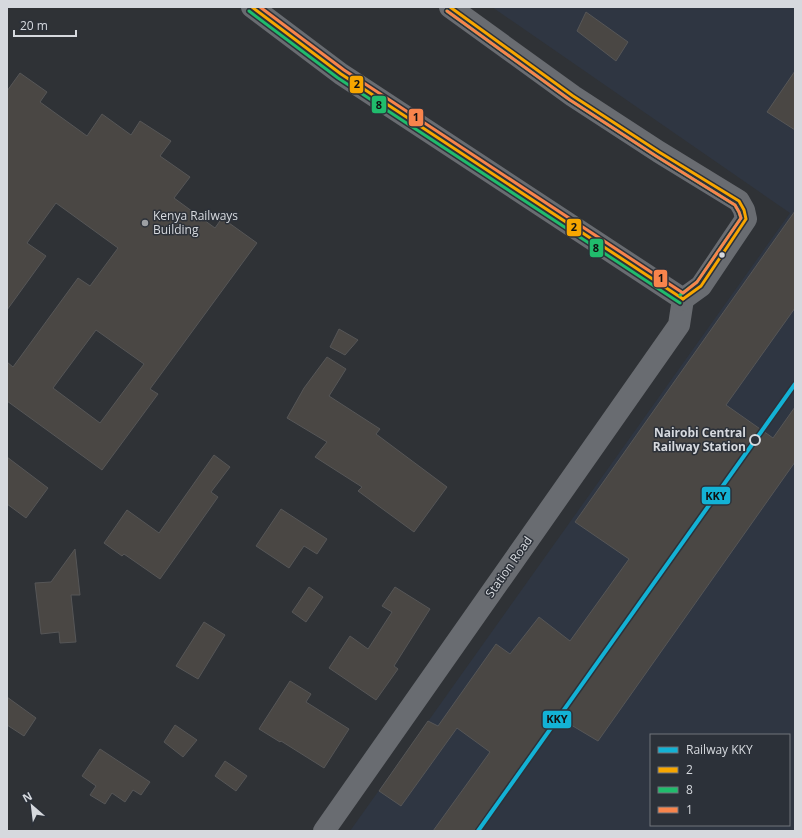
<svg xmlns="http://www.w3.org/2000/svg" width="802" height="838" font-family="'Open Sans',sans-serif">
<rect width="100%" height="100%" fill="#2f3236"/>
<!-- built -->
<path fill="#2f3642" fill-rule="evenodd" d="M492 7H795V831H350L790 213ZM651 735H789V825H651Z"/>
<!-- building -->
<g fill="#4a4744" stroke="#565657" fill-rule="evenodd">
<polygon points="586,12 628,42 616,61 577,31"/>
<polygon points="795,71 795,130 767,112"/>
<path d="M20 73 47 92 40 102 87 136 102 114 131 135 140 121 171 141 160 156 190 177 174 198 215 228 222 218 257 243 150 389 158 394 102 470 7 401V362L13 367 78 278 90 286 118 248 56 203 27 243 46 256 7 310V91ZM96 330 144 364 100 423 53 388Z"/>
<polygon points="795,211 795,308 726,405 773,438 795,407 795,462 598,741 556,716 474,831 433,831 490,752 457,728 401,806 379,791 428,721 438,726 496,644 510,654 539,617 570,641 629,559 575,522"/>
<polygon points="339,329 358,340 345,355 330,347"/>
<polygon points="327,357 346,369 329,396 380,429 376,434 447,487 414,532 358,491 362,487 315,457 327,442 287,418 304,388"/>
<polygon points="214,455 230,467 211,492 218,497 160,579 124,554 122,556 104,543 127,510 159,533"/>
<polygon points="7,457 48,488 26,518 7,504"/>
<polygon points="281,509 327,539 317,554 304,546 289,568 256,546"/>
<polygon points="75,549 80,595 71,595 76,642 60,643 59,632 41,634 35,583 51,582"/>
<polygon points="309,587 323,597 306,622 292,612"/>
<polygon points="395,587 430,609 394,666 398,669 376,700 329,668 350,636 368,649 392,612 382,606"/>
<polygon points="204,622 225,635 198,679 176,666"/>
<polygon points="290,681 311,694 306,702 349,729 324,768 281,741 280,742 259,729"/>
<polygon points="7,697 36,718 24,736 7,725"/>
<polygon points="175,725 197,740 183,757 164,742"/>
<polygon points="100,749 150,782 141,795 133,790 125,802 112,793 105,804 90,795 96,786 82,776"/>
<polygon points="225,761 247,776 236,791 215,776"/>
</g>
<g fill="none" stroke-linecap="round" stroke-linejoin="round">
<!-- minor -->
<polyline stroke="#696c71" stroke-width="22" points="324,831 679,325 683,299"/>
<!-- tertiary -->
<polyline stroke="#696c71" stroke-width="22" points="252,7 341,74 683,299 701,286 746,219 744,210 739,201 659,152 573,96 450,7"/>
<!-- bus-1 casing -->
<g stroke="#2c3139" stroke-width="6">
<g id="bus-1">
<polyline points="252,7 341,74 683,299"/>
<polyline points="450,7 573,96 659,152 739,201 744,210 746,219 701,286 683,299"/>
</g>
</g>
<!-- bus-2 casing -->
<g stroke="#2c3139" stroke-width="6">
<g id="bus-2">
<polyline points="249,11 338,78 680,303"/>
<polyline points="447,11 570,100 656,156 735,205 739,212 741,218 697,282 680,295"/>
</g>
</g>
<!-- bus-3 casing -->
<g stroke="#2c3139" stroke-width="6">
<polyline id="bus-3" points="260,7 344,70 683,293 697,282 741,218 739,212 735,205 656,156 570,100 447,11"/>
</g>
<!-- bus-1 -->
<use href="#bus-1" stroke="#f7a600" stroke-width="3"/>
<!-- bus-2 -->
<use href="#bus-2" stroke="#20bc6c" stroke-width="3"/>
<!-- bus-3 -->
<use href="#bus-3" stroke="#f8844c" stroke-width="3"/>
<!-- rail-1 casing -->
<g stroke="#2c3139" stroke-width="7">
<polyline id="rail-1" points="478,831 795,384"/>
</g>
<!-- rail-1 -->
<use href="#rail-1" stroke="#13b2d5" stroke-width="4"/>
</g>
<!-- markers -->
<circle fill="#9c9fa3" stroke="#2c3139" stroke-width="1.5" cx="145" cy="223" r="4"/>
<circle fill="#d6d9de" stroke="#2c3139" stroke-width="1.5" cx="722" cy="255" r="3.5"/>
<circle fill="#2c3139" stroke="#d6d9de" stroke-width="2" cx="755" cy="440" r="5"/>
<g text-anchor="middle" stroke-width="3" stroke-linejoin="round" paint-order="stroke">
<!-- poi labels -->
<g font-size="12" fill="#d6d9de" stroke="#2c3139" text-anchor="start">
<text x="153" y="220">Kenya Railways<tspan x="153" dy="14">Building</tspan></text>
</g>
<!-- stop labels -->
<g font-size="12" font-weight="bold" fill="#d6d9de" stroke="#2c3139" text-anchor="end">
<text x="746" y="437">Nairobi Central<tspan x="746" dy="14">Railway Station</tspan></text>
</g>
<!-- street labels -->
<g font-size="12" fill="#d6d9de" stroke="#2c3139">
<text transform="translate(509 567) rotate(-55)" y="4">Station Road</text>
</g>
</g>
<g stroke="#2c3139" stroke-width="1.5">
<rect x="349" y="75" width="15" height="19" rx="4" fill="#f7a600"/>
<rect x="371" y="95" width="16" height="19" rx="4" fill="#20bc6c"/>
<rect x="408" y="108" width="16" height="19" rx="4" fill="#f8844c"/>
<rect x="566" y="218" width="16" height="19" rx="4" fill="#f7a600"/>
<rect x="589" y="238" width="15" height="20" rx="4" fill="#20bc6c"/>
<rect x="653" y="269" width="15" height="19" rx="4" fill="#f8844c"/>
<rect x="701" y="486" width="30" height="19" rx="4" fill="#13b2d5"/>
<rect x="542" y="710" width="30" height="19" rx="4" fill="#13b2d5"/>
</g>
<g font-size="11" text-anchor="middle" font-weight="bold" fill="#111">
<text x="357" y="88">2</text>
<text x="379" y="109">8</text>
<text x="416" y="121">1</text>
<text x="574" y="231">2</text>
<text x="596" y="252">8</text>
<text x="661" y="282">1</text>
<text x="716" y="500">KKY</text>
<text x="557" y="723">KKY</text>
</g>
<!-- border -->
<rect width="802" height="838" fill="none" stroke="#d6d9de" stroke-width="16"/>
<!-- legend -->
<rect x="650" y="734" width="140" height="92" fill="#2c3139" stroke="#70747b"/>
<rect x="658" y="747" width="20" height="6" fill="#13b2d5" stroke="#70747b"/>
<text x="686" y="754" font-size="12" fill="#d6d9de">Railway KKY</text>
<rect x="658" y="767" width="20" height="6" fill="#f7a600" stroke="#70747b"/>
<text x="686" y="774" font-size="12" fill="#d6d9de">2</text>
<rect x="658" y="787" width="20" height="6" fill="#20bc6c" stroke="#70747b"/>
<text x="686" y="794" font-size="12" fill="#d6d9de">8</text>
<rect x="658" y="807" width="20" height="6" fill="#f8844c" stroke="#70747b"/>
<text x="686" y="814" font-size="12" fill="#d6d9de">1</text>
<!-- north arrow -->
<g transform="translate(32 806) rotate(332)" stroke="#2c3139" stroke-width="3" paint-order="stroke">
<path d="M0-3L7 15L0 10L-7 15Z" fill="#d6d9de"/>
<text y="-6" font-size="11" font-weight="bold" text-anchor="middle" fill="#d6d9de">N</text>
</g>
<!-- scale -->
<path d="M14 30v6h62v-6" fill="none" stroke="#d6d9de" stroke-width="2"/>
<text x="20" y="30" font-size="12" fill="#d6d9de" stroke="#2c3139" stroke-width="3" paint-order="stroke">20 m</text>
</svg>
